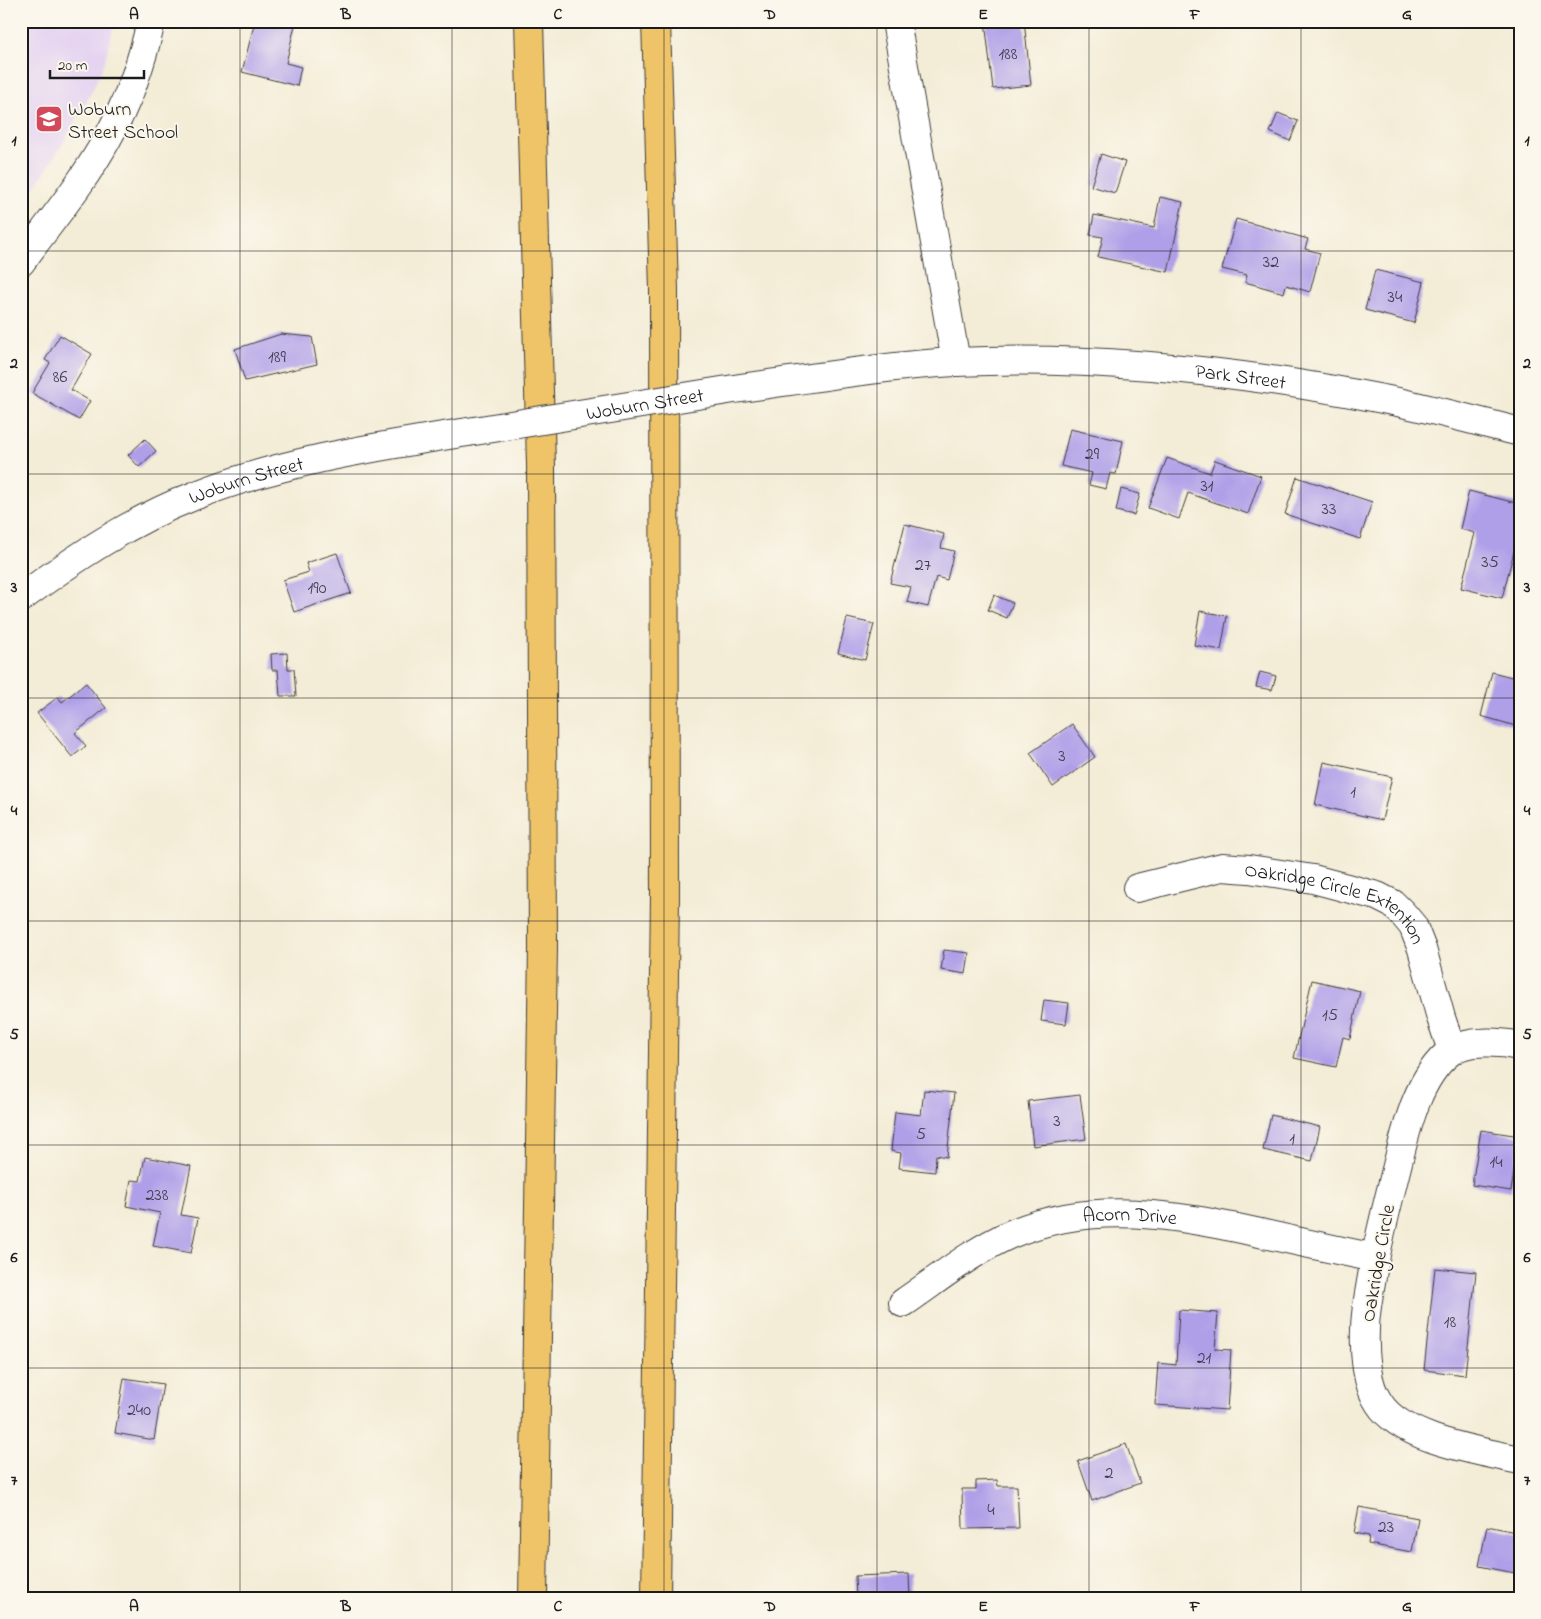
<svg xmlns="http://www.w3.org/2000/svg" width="1541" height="1619" font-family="'Indie Flower',sans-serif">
<rect width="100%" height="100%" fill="#fbf7ec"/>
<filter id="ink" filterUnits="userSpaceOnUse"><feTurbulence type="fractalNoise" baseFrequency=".02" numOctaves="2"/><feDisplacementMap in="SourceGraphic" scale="10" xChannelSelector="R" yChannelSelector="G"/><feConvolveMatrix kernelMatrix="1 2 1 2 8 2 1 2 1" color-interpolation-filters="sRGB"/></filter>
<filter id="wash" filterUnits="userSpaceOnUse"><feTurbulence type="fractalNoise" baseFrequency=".0096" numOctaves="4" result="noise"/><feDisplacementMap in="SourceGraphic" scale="20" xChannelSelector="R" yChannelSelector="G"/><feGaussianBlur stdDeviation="1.12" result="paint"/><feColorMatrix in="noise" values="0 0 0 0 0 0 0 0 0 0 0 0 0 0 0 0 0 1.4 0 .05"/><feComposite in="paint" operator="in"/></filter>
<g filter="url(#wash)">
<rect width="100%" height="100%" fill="#f3ecd6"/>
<!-- built -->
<polygon fill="#e5d3f1" points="21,21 115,21 104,64 92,91 60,148 21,210"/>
<g id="blocks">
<!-- building -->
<g fill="#af9ee8">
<polygon points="255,21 296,21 286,63 301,67 297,86 242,72"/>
<polygon points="985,21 1024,21 1031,85 993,89"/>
<polygon points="1278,113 1298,121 1290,141 1270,132"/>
<polygon points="1101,154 1125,162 1115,193 1091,186"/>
<polygon points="1160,197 1183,202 1168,272 1098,257 1103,237 1090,235 1094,215 1154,228"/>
<polygon points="1236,219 1308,239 1305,249 1320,253 1310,292 1286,285 1284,293 1245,282 1247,275 1222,269"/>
<polygon points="1375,270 1424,282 1414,323 1365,310"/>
<polygon points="281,334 312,337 317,364 245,381 235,349"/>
<polygon points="60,335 92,354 71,390 90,401 79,420 32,393 50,363 45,360"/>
<polygon points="1070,429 1123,441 1116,474 1110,473 1106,489 1089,485 1092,473 1061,466"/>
<polygon points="145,439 156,451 139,467 128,455"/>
<polygon points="1167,458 1210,473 1215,460 1261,476 1248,514 1188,493 1179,519 1148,508"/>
<polygon points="1297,477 1372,502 1360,539 1285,514"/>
<polygon points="1121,489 1140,494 1134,515 1116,511"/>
<polygon points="1469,491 1520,504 1520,528 1502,598 1461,588 1475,533 1460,529"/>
<polygon points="905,524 944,534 941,548 954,551 947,580 936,577 928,607 907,602 911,587 890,583"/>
<polygon points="337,553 351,593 294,612 283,580 309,572 306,563"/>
<polygon points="994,595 1013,603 1007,618 988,610"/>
<polygon points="1200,611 1227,616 1221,650 1194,645"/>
<polygon points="847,618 874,624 865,660 838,653"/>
<polygon points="287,653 288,669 294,669 296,696 280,696 278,670 272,670 271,654"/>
<polygon points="1260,672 1276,676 1272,690 1256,687"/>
<polygon points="1492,672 1520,679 1520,713 1516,726 1481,716"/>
<polygon points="86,683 106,708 75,733 86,746 72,757 37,713 58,697 62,702"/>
<polygon points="1072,724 1095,757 1053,787 1030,753"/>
<polygon points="1324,762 1392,777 1382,820 1315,805"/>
<polygon points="944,950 969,953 966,974 941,970"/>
<polygon points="1312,980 1360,991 1350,1039 1343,1037 1336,1067 1294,1058"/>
<polygon points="1044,1000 1069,1003 1066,1024 1041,1021"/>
<polygon points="924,1090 954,1093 947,1157 936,1155 935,1172 899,1168 901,1153 891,1151 895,1112 921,1115"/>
<polygon points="1080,1095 1086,1139 1033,1146 1028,1101"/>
<polygon points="1271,1115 1320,1127 1312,1161 1263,1150"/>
<polygon points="1481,1130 1520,1136 1511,1191 1472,1185"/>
<polygon points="145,1157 191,1166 181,1215 198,1218 191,1253 153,1246 160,1213 126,1206 131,1180 140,1181"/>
<polygon points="1435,1268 1476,1272 1465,1375 1424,1370"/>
<polygon points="1179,1310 1218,1313 1215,1349 1231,1350 1227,1410 1155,1405 1158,1363 1176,1365"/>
<polygon points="124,1378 163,1384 154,1440 115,1433"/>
<polygon points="1126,1444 1140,1483 1092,1501 1078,1461"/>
<polygon points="997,1480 998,1486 1017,1486 1019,1528 963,1529 962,1489 976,1489 976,1481"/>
<polygon points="1359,1507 1418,1518 1412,1552 1368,1544 1369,1536 1354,1533"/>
<polygon points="1487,1526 1520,1533 1520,1574 1479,1566"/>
<polygon points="909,1574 910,1598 856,1598 855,1576"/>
</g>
</g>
</g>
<g filter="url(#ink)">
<use href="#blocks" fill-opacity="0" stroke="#3c3b38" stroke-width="1"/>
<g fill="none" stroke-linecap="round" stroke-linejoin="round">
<!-- minor casing -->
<g stroke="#3c3b38" stroke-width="30">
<g id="minor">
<polyline points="896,21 956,362"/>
<path d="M21 262C50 222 83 183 107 139 128 102 142 63 151 21"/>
<path id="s1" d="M734 389C807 379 881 366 955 362 1100 355 1246 372 1388 400 1432 409 1476 421 1520 432"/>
<path id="s2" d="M21 598C75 558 132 520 194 496 282 461 376 447 468 432"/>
<path id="s3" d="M1137 888 1222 867 1249 869 1313 879 1377 896 1393 904 1403 914 1413 926 1422 949 1441 1018 1452 1050"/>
<path d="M1520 1046C1501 1042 1466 1039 1450 1052 1416 1078 1405 1135 1395 1174 1387 1206 1379 1237 1373 1270 1370 1290 1365 1310 1365 1330 1364 1352 1366 1384 1379 1403 1402 1440 1480 1451 1520 1460"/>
<path id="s4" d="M903 1303C937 1280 972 1251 1011 1234 1093 1199 1177 1215 1260 1233 1299 1242 1337 1250 1375 1258"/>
</g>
</g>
<!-- highway casing -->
<g stroke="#3c3b38" stroke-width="30">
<g id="highway">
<polyline points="529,21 541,465 543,947 533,1598"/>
<polyline points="656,1598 665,896 664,290 656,21"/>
</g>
</g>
<!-- minor -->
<use href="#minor" stroke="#fff" stroke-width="28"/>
<!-- highway -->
<use href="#highway" stroke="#efc469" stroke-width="28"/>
<!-- minor-bridge casing -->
<g stroke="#3c3b38" stroke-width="30" stroke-linecap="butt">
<g id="minor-bridge">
<path id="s5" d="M468 432 734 389"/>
</g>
</g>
<!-- minor-bridge -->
<use href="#minor-bridge" stroke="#fff" stroke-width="28"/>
</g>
</g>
<!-- grid -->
<path fill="none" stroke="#1c1c1c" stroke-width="1" stroke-opacity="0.55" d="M240 21V1598M452 21V1598M664 21V1598M877 21V1598M1089 21V1598M1301 21V1598M21 251H1520M21 474H1520M21 698H1520M21 921H1520M21 1145H1520M21 1368H1520"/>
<!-- icons -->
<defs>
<g id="school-square" transform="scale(1.4375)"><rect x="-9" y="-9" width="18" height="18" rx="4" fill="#d1495b" stroke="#fbf7ec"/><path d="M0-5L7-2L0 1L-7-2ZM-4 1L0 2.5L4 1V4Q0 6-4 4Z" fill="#fff"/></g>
</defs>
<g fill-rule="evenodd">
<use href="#school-square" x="49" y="119"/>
</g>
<g text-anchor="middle" stroke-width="4" stroke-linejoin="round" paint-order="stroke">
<!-- number labels -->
<g font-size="18" fill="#413c4f">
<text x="1008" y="59">188</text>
<text x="1271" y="267">32</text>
<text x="1395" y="302">34</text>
<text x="277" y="362">189</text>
<text x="60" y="382">86</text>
<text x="1092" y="459">29</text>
<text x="1207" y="491">31</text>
<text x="1329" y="514">33</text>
<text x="1490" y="567">35</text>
<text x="923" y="570">27</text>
<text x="317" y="593">190</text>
<text x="1062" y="761">3</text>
<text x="1353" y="797">1</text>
<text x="1330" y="1020">15</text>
<text x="1057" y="1126">3</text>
<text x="921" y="1139">5</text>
<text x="1292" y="1144">1</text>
<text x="1496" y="1167">14</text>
<text x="157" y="1200">238</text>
<text x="1450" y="1327">18</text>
<text x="1204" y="1363">21</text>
<text x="139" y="1415">240</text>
<text x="1109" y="1478">2</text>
<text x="991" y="1515">4</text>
<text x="1386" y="1532">23</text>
</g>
<!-- poi labels -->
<g font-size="20" fill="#1c1c1c" stroke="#fbf7ec" text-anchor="start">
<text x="68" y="115">Woburn<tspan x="68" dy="23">Street School</tspan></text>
</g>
<!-- street labels -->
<g font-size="20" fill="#1c1c1c" stroke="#fbf7ec">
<text dy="7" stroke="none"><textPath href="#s1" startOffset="509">Park Street</textPath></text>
<text dy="7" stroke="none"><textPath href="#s5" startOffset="179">Woburn Street</textPath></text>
<text dy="7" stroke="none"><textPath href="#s2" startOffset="256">Woburn Street</textPath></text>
<text dy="7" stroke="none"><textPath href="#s3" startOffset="211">Oakridge Circle Extention</textPath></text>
<text dy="7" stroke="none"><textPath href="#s4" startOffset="250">Acorn Drive</textPath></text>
<text transform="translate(1377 1263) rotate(-80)" y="7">Oakridge Circle</text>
</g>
</g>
<!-- margin -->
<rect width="1541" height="1619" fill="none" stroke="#fbf7ec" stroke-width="55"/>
<!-- scale -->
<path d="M50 70v8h94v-8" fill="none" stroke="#1c1c1c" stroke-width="2.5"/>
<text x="58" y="70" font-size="15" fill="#1c1c1c" stroke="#fbf7ec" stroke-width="4" paint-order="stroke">20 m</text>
<rect x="28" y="28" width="1486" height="1564" fill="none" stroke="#1c1c1c" stroke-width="2"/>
<g font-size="16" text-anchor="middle" font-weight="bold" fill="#1c1c1c">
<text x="134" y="19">A</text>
<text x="346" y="19">B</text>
<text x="558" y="19">C</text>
<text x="770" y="19">D</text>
<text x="983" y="19">E</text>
<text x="1195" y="19">F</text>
<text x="1407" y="19">G</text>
<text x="14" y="145">1</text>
<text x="1527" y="145">1</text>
<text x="14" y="368">2</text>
<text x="1527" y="368">2</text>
<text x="14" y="592">3</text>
<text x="1527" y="592">3</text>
<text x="14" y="815">4</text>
<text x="1527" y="815">4</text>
<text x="14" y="1039">5</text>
<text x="1527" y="1039">5</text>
<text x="14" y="1262">6</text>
<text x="1527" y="1262">6</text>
<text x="14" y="1485">7</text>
<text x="1527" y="1485">7</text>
<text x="134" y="1611">A</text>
<text x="346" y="1611">B</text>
<text x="558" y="1611">C</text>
<text x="770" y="1611">D</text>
<text x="983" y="1611">E</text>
<text x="1195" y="1611">F</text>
<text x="1407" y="1611">G</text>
</g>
</svg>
